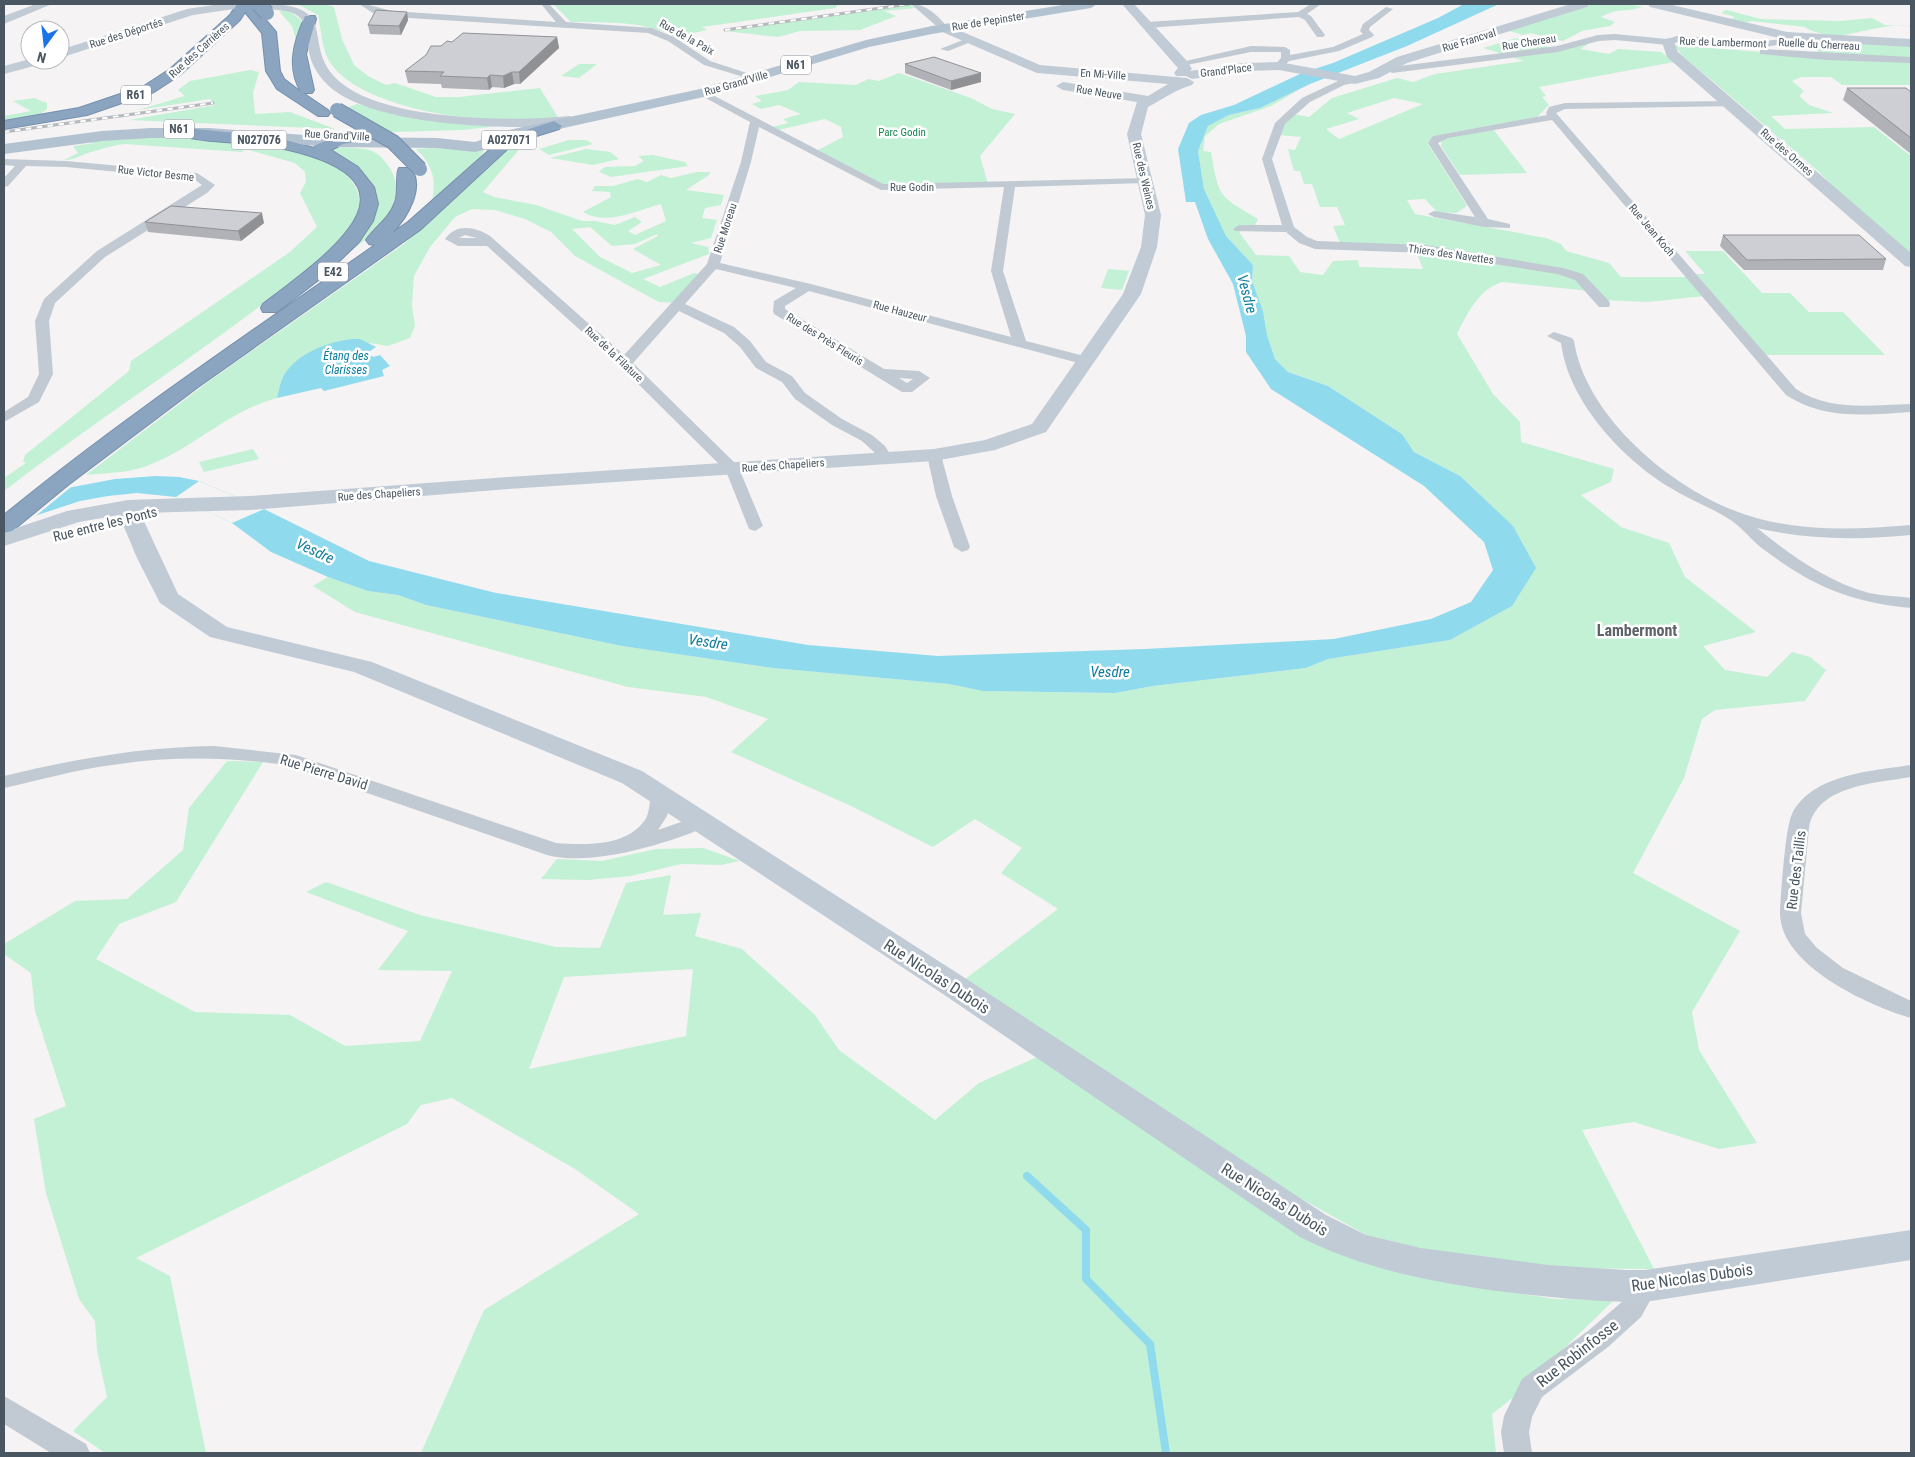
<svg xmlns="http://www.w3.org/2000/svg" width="1915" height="1457" font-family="'Roboto Condensed',sans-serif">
<rect width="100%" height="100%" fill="#f5f3f3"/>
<!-- green -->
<g fill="#c3f1d5" fill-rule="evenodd">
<path d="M297 4H325L334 7 342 39 354 65 368 76 386 85 395 83 436 97H459L540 88 559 119C544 120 528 121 513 121 464 121 354 106 328 59 322 48 321 28 318 15Z"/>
<path d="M553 4H839L835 8 702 27 707 30 675 37C643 20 606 23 571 22Z"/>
<path d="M1592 4H1628L1642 7C1625 13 1619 7 1601 17L1615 22 1610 26 1582 31 1563 41 1530 33 1523 35 1509 31Z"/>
<polygon points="910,5 916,8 884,11 896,16 860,30 800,31 778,37 725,31"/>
<polygon points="287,9 301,20 301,29 296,40 292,26 279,11"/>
<path d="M1726 10 1761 19 1840 21 1872 18 1885 25 1911 26V27C1895 20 1849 37 1827 37 1820 31 1812 33 1805 27L1752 21 1743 23 1729 20 1735 17 1721 13Z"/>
<polygon points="1516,38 1555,49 1506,55 1483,48"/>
<path d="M1599 39 1600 41 1590 43 1580 49 1609 54 1618 49 1661 52 1674 62 1539 87 1546 96 1542 97 1549 105 1537 117 1433 136 1428 144 1467 206 1456 213 1437 212 1425 199 1407 200 1415 214 1546 238 1561 244 1566 251 1609 263 1621 277H1686L1704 296 1648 302 1602 300 1586 278 1412 245H1341L1333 226 1345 225 1337 207H1320L1312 184H1304L1300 171H1294L1288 149 1295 150 1301 137 1277 135 1293 114 1309 117 1332 98 1397 78 1413 82 1435 74 1524 61 1512 57ZM1394 98 1423 104 1339 139 1326 129 1359 119 1347 113Z"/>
<polygon points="1805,40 1911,45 1911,59 1865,58 1819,53 1815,49 1805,48"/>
<polygon points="1674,45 1848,59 1911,61 1911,85 1842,85 1831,77 1801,77 1792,81 1804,91 1799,96 1809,105 1833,113 1771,116 1785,129 1874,127 1911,156 1911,256 1850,203 1817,170 1683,56"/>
<polygon points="579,64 597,64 579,78 561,76"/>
<polygon points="250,70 259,72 253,93 255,114 290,112 335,129 129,120 215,105 210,99 138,110 185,96 178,90 190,81"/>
<polygon points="899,73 971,98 992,109 1015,114 980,156 988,184 894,187 882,184 818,150 843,137 841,127 825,119 778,130 772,127 788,123 783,119 801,114 779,105 761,109 752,104 762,101 755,96 788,90 799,82 856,85 868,79 879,81"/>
<path d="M1302 88 1271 106 1219 124 1205 136 1203 151 1211 152C1219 198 1218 195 1258 219L1255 225 1239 232 1256 255 1289 256 1300 272 1323 275 1333 261 1358 260 1359 267 1423 269 1416 251 1428 250 1577 277 1590 291 1503 282C1479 288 1467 314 1457 334L1493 394 1520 422 1521 442 1614 469 1611 482 1581 495 1621 527 1669 543 1685 577 1756 632 1703 646 1725 670 1767 677 1792 652 1810 657 1826 670 1805 701 1715 710 1702 719 1684 778 1633 873 1740 931 1692 1012 1699 1050 1757 1143 1719 1149 1634 1122 1582 1130 1654 1269 1550 1268 1460 1257 1368 1236 1255 1173 964 980 1058 909 1001 873 1022 848 975 819 933 847 851 806 731 752 768 719 706 697 628 687 355 612 313 586 328 577 368 591 398 595 426 605 622 646 773 668 949 684 983 691 1115 693 1153 686 1306 668 1328 659 1450 640 1512 606 1460 476 1414 452 1402 434 1328 386 1288 372 1275 359 1267 335 1263 311 1252 281 1253 265 1226 236 1215 213 1204 189 1198 151 1208 126 1229 115 1260 108Z"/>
<polygon points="34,98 47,103 47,109 39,115 4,121 4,116 31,111 13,101"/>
<polygon points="357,104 392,113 498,126 463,130 391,132 345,108"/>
<polygon points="1493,129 1527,173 1460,175 1441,146 1442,140 1450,136"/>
<path d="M193 135C235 141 336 144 356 188 362 201 359 213 352 224 330 258 291 282 259 307 175 370 87 427 4 491V478L26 463 23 462 25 455 129 371 131 361 290 252 317 227 300 193 306 182 305 172 295 163 245 149 242 152 125 144C115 145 105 148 95 151 84 153 76 160 64 160L78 153 73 146 95 143 80 142Z"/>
<path d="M529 138 483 192 494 197 536 205 582 221H595L615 225 635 217 642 222 628 231 635 235 666 221 661 204C635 211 607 226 583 212L611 197 610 192 592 191 595 186H613L638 179 647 182 661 175 671 178 697 172H710L709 175 686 190 724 195 721 205 705 208 702 218 717 220 711 238 691 243 708 247 709 254 643 279 660 287 694 273 705 275 681 303 659 302 633 288 575 256 551 232 525 219 495 210 472 209 455 217 430 247 414 276 412 305 415 326 410 338 388 346 370 343 282 377 277 398C225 412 193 450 144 467 126 473 104 473 86 475L212 379 404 244 516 139ZM590 227 612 246 635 244 657 234 658 236 633 249 661 265 632 273 600 257 572 229Z"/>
<polygon points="569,140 586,140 593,144 549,155 539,149"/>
<path d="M335 147C346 148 359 147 369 150 379 152 389 165 393 174 409 216 354 249 325 269L374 191 361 170 329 151Z"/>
<path d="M452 147 481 149 484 151 475 164 431 205C437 182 434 166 416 149Z"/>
<polygon points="586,149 610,152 619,159 593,165 550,158"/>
<polygon points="653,155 685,162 688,166 611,177 599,172 605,167 635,166 644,161 638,156"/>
<polygon points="1685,251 1723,251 1762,293 1790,293 1809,312 1843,312 1885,355 1766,355 1696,274 1705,274"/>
<polygon points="1108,269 1129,271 1122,290 1101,288"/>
<polygon points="253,449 259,459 204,472 199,462"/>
<path d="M227 761 263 762 176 902 119 924 96 959 195 1012 290 1015 345 1046 420 1041 452 971 378 970 408 931 306 892 326 882 420 915 556 947 600 948 626 883 671 875 663 915 701 913 695 936 742 949 815 1015 839 1050 935 1120 979 1083 1037 1057 1320 1244 1467 1286 1556 1299 1614 1300 1514 1397 1492 1414 1496 1453H421L484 1310 639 1214 575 1169 452 1098 421 1105 407 1124 136 1258 170 1276 206 1453H105L73 1431 107 1397 97 1350 95 1321 79 1299 46 1193 34 1119 66 1106 35 1011 31 973 4 954V944L75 901 127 899 183 850 189 808ZM693 969 686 1036 529 1069 564 977Z"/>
<polygon points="703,848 740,861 721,865 681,864 631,876 588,880 541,879 557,859 602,861 656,849"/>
</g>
<!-- water -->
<g fill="#90daee">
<polygon points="1464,4 1499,4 1407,46 1310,84 1260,108 1229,115 1208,126 1198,151 1204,189 1226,236 1253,265 1252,281 1263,311 1267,335 1275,359 1288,372 1328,386 1402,434 1414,452 1460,476 1513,526 1536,568 1512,606 1450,640 1328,659 1306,668 1153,686 1115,693 983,691 949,684 773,668 622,646 426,605 398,595 368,591 328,577 271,552 232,523 176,497 137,493 108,496 80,501 4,526 46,492 115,479 156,476 179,477 199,481 264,509 369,561 496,593 808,645 938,656 1145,649 1334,639 1431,619 1471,602 1493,570 1484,542 1424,486 1271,389 1246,352 1246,336 1233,284 1208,239 1195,202 1186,202 1178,149 1189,123 1201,115 1234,105 1302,73 1333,63 1438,18"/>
<path d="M352 339H360L376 347 367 353 373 357 380 355 390 366 382 370 384 376 324 391 321 388 277 398C279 391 280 381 284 375 298 353 327 342 352 339Z"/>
</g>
<!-- pier -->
<g fill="#f5f3f3">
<polygon points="199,481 264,509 232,523 176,497"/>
<polygon points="76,483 32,519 4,529 4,505 45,489"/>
</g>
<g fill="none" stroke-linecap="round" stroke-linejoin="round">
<!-- stream -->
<polyline stroke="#90daee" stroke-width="8" points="1027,1176 1086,1230 1086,1279 1150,1344 1166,1453"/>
<!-- highway casing -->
<g stroke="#7690ad" stroke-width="2">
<g id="highway">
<path d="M237 4H252L276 32 280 71 284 79 301 92C287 68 293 44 304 19L305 16H315L316 19 306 54 314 90 312 93H303L328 110 330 113 328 116H318L277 89 266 71 262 33 245 12 240 20 180 75 154 92 87 115 4 129V121L79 108 144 86 170 69 230 15Z"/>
<path d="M554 121 562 126 559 129 514 143 420 230 198 387 68 485 12 531 4 533V515C122 418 250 333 375 245L369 244 366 240C376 226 389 219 395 202 399 192 395 174 399 168H411C425 188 407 218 392 233L408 222 504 137Z"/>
<path d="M186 128 275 137 314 148 316 145 339 135 375 133 378 136 375 139 343 144 331 150 358 167 374 187 378 204 373 221 359 242 325 275 277 312H263L261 308 263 304C337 248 434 179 275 147 244 141 211 144 181 136L178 133 181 130Z"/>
</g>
</g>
<!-- street -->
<g fill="#c1cad2" fill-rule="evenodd">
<path d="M359 4C371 4 381 9 393 11L556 22 541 4H549L566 22 652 28 674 37 710 61 762 78 757 81 704 65 668 41 648 33 393 17 373 13Z"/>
<path d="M911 4C927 4 938 16 948 28L941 30Z"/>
<polygon points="1311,4 1321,4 1307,14 1311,16 1325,35 1323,37 1317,37 1305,20 1299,17 1147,28 1143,25 1147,22 1298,12"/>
<polygon points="1386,7 1393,9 1370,27 1369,30 1374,35 1372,37 1339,51 1289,61 1282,68 1274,66 1281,58 1281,52 1251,52 1182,66 1177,63 1251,46 1285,47 1290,50 1290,55 1333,47 1363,34 1360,31 1363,24"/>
<polygon points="1615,34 1667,39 1677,36 1765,41 1782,39 1784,34 1787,33 1792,36 1789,43 1765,47 1697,42 1678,42 1668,45 1615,40 1598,41 1558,52 1392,73 1387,70 1392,67 1557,46 1598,35"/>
<polygon points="968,38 976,40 948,51 940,49"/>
<polygon points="1763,49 1911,57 1911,63 1826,60 1760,54 1760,50"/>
<polygon points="1355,77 1358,78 1358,82 1344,85 1310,102 1285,124 1272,159 1294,227 1307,237 1317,241 1426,245 1563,268 1583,274 1609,301 1610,304 1609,307 1599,307 1575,280 1557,274 1426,253 1315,249 1299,243 1286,232 1235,231 1233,229 1239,225 1282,225 1262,159 1275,123 1302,98 1338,81"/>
<path d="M703 90 883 184 1149 178V182L1145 183 1015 187 1003 271 1026 341 1092 358 1094 361 1092 364H1082L809 291 785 306V309L884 369 919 371 930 378 912 392H902L774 314 773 311 774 301 796 288 716 269 685 304 734 327 750 341 766 362 792 376 805 393 842 419 872 435 885 446 893 459 891 462H881L874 452 862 441 832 425 795 399 782 382 756 368 740 347 724 333 679 311 633 363 738 466 763 526 755 531 749 529 726 471 620 366 487 246H458L445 239C457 223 475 227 490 236L624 355 707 264 741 162 750 122 700 95V91ZM759 127 881 190 1004 187 991 271 1011 337 811 284 720 263 751 162ZM465 235 477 238H459ZM899 378 913 379 907 383Z"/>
<path d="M1730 101 1734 102V106L1565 109 1556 113 1796 389C1831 412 1871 405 1911 404V412C1868 415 1824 420 1786 395L1552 120 1448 138 1438 143 1488 219 1510 224V228L1484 227 1434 217 1428 214 1434 211 1475 217 1428 143 1433 136 1547 115 1546 113 1549 107 1565 103Z"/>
<polygon points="4,159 66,161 197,173 215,185 207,193 105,257 55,303 49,321 53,374 39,402 4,422 4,412 28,397 39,374 35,321 44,299 97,251 202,185 194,179 66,167 26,166 8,186 4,187 4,178 15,166 4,165"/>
<path d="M1554 332 1572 338 1574 341C1586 421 1684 500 1760 519 1810 532 1861 529 1911 525V535C1859 540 1808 540 1757 528 1790 555 1828 582 1869 593 1883 596 1897 596 1911 598V608C1850 602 1812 586 1763 549 1751 540 1741 526 1729 519 1710 507 1688 499 1669 487 1621 458 1568 400 1561 343L1547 336Z"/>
<polygon points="934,451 941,455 952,496 970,547 968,550 962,552 954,547 936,496 927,455"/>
<path d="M214 746 296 755 556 843C586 845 626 847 645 820 651 811 648 799 654 791L661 789 668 791 671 795 667 816 658 830 701 815 708 816 711 821 708 826C667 844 591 867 547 855L286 765C228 757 170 756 112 765 75 770 40 780 4 788V776C74 759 142 747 214 746Z"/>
<path d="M1911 765V777C1877 783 1816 785 1809 828L1801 913 1805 934 1817 948 1843 968 1911 1001V1018C1867 1005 1780 965 1780 913 1781 893 1785 829 1792 814 1812 774 1872 771 1911 765Z"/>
<polygon points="1645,1275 1654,1278 1658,1286 1641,1317 1608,1347 1542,1397 1532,1417 1529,1432 1532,1453 1504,1453 1501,1432 1504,1416 1522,1379 1588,1331 1623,1301 1636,1278"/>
<polygon points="4,1396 86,1444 90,1453 51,1453 4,1424"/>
</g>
<!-- secondary -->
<g fill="#c1cbd6" fill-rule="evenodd">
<polygon points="36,4 52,4 4,24 4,16"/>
<polygon points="220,4 247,4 241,8 193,15 60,58 60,50 187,9"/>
<path d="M248 4C351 0 295 43 340 82 386 121 512 122 570 116L577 120C571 128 547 127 537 127 484 128 371 123 330 87 321 79 313 68 310 56 306 42 310 22 295 14 283 7 256 12 248 4Z"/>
<polygon points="1122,4 1134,4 1187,61 1192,69 1190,71 1243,63 1279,62 1355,76 1369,72 1397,57 1571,4 1589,4 1587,7 1407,63 1379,78 1355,84 1279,70 1243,71 1192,79 1186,76 1176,76 1174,73 1178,68 1176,66"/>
<polygon points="1648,4 1668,4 1787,32 1911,39 1911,47 1787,40 1650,7"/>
<path d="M944 24 1040 65 1187 78 1194 82 1192 85C1177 89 1163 99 1148 107L1141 134 1161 215 1157 247 1141 294 1046 432 995 450 934 461 508 489 250 510 140 513 178 594 227 627 372 662 642 771 965 978 1326 1215 1366 1235 1421 1248 1548 1265 1626 1270H1645L1911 1230V1260L1645 1302C1595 1302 1546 1297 1497 1291 1428 1281 1363 1269 1300 1237L943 994 622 783 354 672 210 637 160 603 137 558 119 515 79 522 4 546V532L67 511 128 500 250 496 508 477 934 449 985 440 1032 424 1123 294 1141 247 1145 215 1127 134 1137 102 1063 90 1056 86 1063 82 1148 96 1168 84 1037 73 940 31 938 28 940 25Z"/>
<polygon points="1668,38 1673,39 1678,52 1911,253 1911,267 1905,266 1667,57 1662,42"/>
<polygon points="30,59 47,60 45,63 4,74 4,66"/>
</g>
<!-- primary -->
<polygon fill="#b3c2d1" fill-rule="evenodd" points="1069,4 1097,4 1091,8 932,34 869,47 708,96 514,139 491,148 475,152 437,148 332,147 209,138 151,138 102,141 4,154 4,144 102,131 151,128 209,128 332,137 437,138 475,142 509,130 700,89 866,40 932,26"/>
<!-- highway -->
<use href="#highway" fill="#8ba5c1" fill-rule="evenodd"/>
<!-- rail casing -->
<g stroke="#b5b8bd" stroke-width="3">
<g id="rail">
<polyline points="725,30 909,4"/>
<polyline points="4,132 213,103"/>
</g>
</g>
<!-- rail -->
<use href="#rail" stroke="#fff" stroke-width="2" stroke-dasharray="5.5" stroke-linecap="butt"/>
<!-- highway-bridge casing -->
<g stroke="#7690ad" stroke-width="16" stroke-linecap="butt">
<g id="highway-bridge">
<polyline points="258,4 267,13"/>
<polyline points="337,110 393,142 420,169"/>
</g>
</g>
<!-- highway-bridge -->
<use href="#highway-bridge" stroke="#8ba5c1" stroke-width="14"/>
</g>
<!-- wall -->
<g fill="#b0b2b7">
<polygon points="407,12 408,20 401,35 370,34 368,25"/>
<polygon points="557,37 559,48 520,84 514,84 504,88 492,87 489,90 442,88 441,84 408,83 405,71 441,46 452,42"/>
<polygon points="905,64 981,73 981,82 951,90 905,73"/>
<polygon points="1847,88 1911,92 1911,154 1843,100"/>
<polygon points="145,222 264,223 241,241 148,232"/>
<polygon points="1723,235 1886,259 1883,270 1744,270 1720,246"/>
</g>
<!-- shaded-wall -->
<g fill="#909195">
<polygon points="407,12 408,20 401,35 399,26"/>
<polygon points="557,37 559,48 520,84 519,72"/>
<polygon points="512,72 514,84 504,88 503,76"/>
<polygon points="981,73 981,82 951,90 951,81"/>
<polygon points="490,75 492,87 489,90 487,78"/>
<polygon points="262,213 264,223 241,241 238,231"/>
</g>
<!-- building -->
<g fill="#cdcfd5" stroke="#909195">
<polygon points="376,10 407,12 399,26 368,25"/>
<polygon points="463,33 557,37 519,72 512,72 503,76 490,75 487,78 440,76 444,72 405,71 426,55 431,46 441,46 447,41 452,42"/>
<polygon points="934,57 981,73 951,81 905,64"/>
<polygon points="1847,88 1906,88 1911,92 1911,138"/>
<polygon points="171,206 262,213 238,231 145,222"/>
<polygon points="1723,235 1859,235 1886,259 1747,260"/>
</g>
<g text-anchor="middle" stroke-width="5" stroke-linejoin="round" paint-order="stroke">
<!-- far-street labels -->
<g font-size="11" fill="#4a5661" stroke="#fff">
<text transform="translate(988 21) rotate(-9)" y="4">Rue de Pepinster</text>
<text transform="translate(126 33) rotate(-18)" y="4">Rue des Déportés</text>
<text transform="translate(687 37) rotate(29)" y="4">Rue de la Paix</text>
<text transform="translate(1469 40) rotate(-17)" y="4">Rue Francval</text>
<text transform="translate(1529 42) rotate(-9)" y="4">Rue Chereau</text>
<text transform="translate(1723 42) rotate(2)" y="4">Rue de Lambermont</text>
<text transform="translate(1819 44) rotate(3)" y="4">Ruelle du Cherreau</text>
<text transform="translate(199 50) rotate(-42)" y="4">Rue des Carrières</text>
<text transform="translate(1226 70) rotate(-7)" y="4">Grand'Place</text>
<text transform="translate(1103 74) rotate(4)" y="4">En Mi-Ville</text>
<text transform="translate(736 83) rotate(-16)" y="4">Rue Grand'Ville</text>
<text transform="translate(1099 92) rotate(9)" y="4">Rue Neuve</text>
<text transform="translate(337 135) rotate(3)" y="4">Rue Grand'Ville</text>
<text transform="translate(1787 152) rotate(41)" y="4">Rue des Ormes</text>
<text transform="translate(156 173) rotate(6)" y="4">Rue Victor Besme</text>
<text transform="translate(1144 176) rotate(77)" y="4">Rue des Weines</text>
<text x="912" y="191">Rue Godin</text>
<text transform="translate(725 228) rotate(-72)" y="4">Rue Moreau</text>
<text transform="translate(1652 230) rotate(50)" y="4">Rue Jean Koch</text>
<text transform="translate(1451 254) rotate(8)" y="4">Thiers des Navettes</text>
<text transform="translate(900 311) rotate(15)" y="4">Rue Hauzeur</text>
<text transform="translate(825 339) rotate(32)" y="4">Rue des Près Fleuris</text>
<text transform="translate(614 354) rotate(43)" y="4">Rue de la Filature</text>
<text transform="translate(783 465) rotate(-4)" y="4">Rue des Chapeliers</text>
<text transform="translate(379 494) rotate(-4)" y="4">Rue des Chapeliers</text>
</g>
<!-- far-park labels -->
<g font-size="11" fill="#17864f" stroke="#fff">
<text x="902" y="136">Parc Godin</text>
</g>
<!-- shield labels -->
<g fill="#fff" stroke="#808990" stroke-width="1">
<rect x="781" y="55.5" width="30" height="19" rx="4"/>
<rect x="121" y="85.5" width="30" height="19" rx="4"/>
<rect x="164" y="119.5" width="30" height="19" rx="4"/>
<rect x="231.5" y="130.5" width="55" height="19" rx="4"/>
<rect x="481.5" y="130.5" width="55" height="19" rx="4"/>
<rect x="318" y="262.5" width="30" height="19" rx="4"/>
</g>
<g font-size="12" font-weight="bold" fill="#4a5661">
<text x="796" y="69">N61</text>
<text x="136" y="99">R61</text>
<text x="179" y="133">N61</text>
<text x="259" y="144">N027076</text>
<text x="509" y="144">A027071</text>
<text x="333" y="276">E42</text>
</g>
<!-- far-water labels -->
<g font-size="12" font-style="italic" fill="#0c7c9b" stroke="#fff">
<text x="346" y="360">Étang des<tspan x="346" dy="14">Clarisses</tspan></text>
</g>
<!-- street labels -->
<g font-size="14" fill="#4a5661" stroke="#fff">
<text transform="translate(105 524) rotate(-14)" y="5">Rue entre les Ponts</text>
<text transform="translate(324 772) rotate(17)" y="5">Rue Pierre David</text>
<text transform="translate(1796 870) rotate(-83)" y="5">Rue des Taillis</text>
</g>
<!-- water labels -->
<g font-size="15" font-style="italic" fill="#0c7c9b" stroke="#fff">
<text transform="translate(1247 294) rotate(75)" y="5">Vesdre</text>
<text transform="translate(315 551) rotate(25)" y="5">Vesdre</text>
<text transform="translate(708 642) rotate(8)" y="5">Vesdre</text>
<text x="1110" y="677">Vesdre</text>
</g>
<!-- quarter labels -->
<g font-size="16" font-weight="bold" fill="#5f6368" stroke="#fff">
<text x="1637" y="636">Lambermont</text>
</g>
<!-- near-street labels -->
<g font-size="16" fill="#4a5661" stroke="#fff">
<text transform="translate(937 976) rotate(33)" y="6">Rue Nicolas Dubois</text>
<text transform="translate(1275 1199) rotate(32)" y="6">Rue Nicolas Dubois</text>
<text transform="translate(1692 1277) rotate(-8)" y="6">Rue Nicolas Dubois</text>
<text transform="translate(1577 1353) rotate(-38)" y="6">Rue Robinfosse</text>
</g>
</g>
<!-- border -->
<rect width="1915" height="1457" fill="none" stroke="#4a5661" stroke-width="10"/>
<!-- north arrow -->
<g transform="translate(45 45) rotate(195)"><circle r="24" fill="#ffffff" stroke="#b7bbc0"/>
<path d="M0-4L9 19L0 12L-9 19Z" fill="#1a73e8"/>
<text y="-8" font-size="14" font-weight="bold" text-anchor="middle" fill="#4a5661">N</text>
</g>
</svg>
